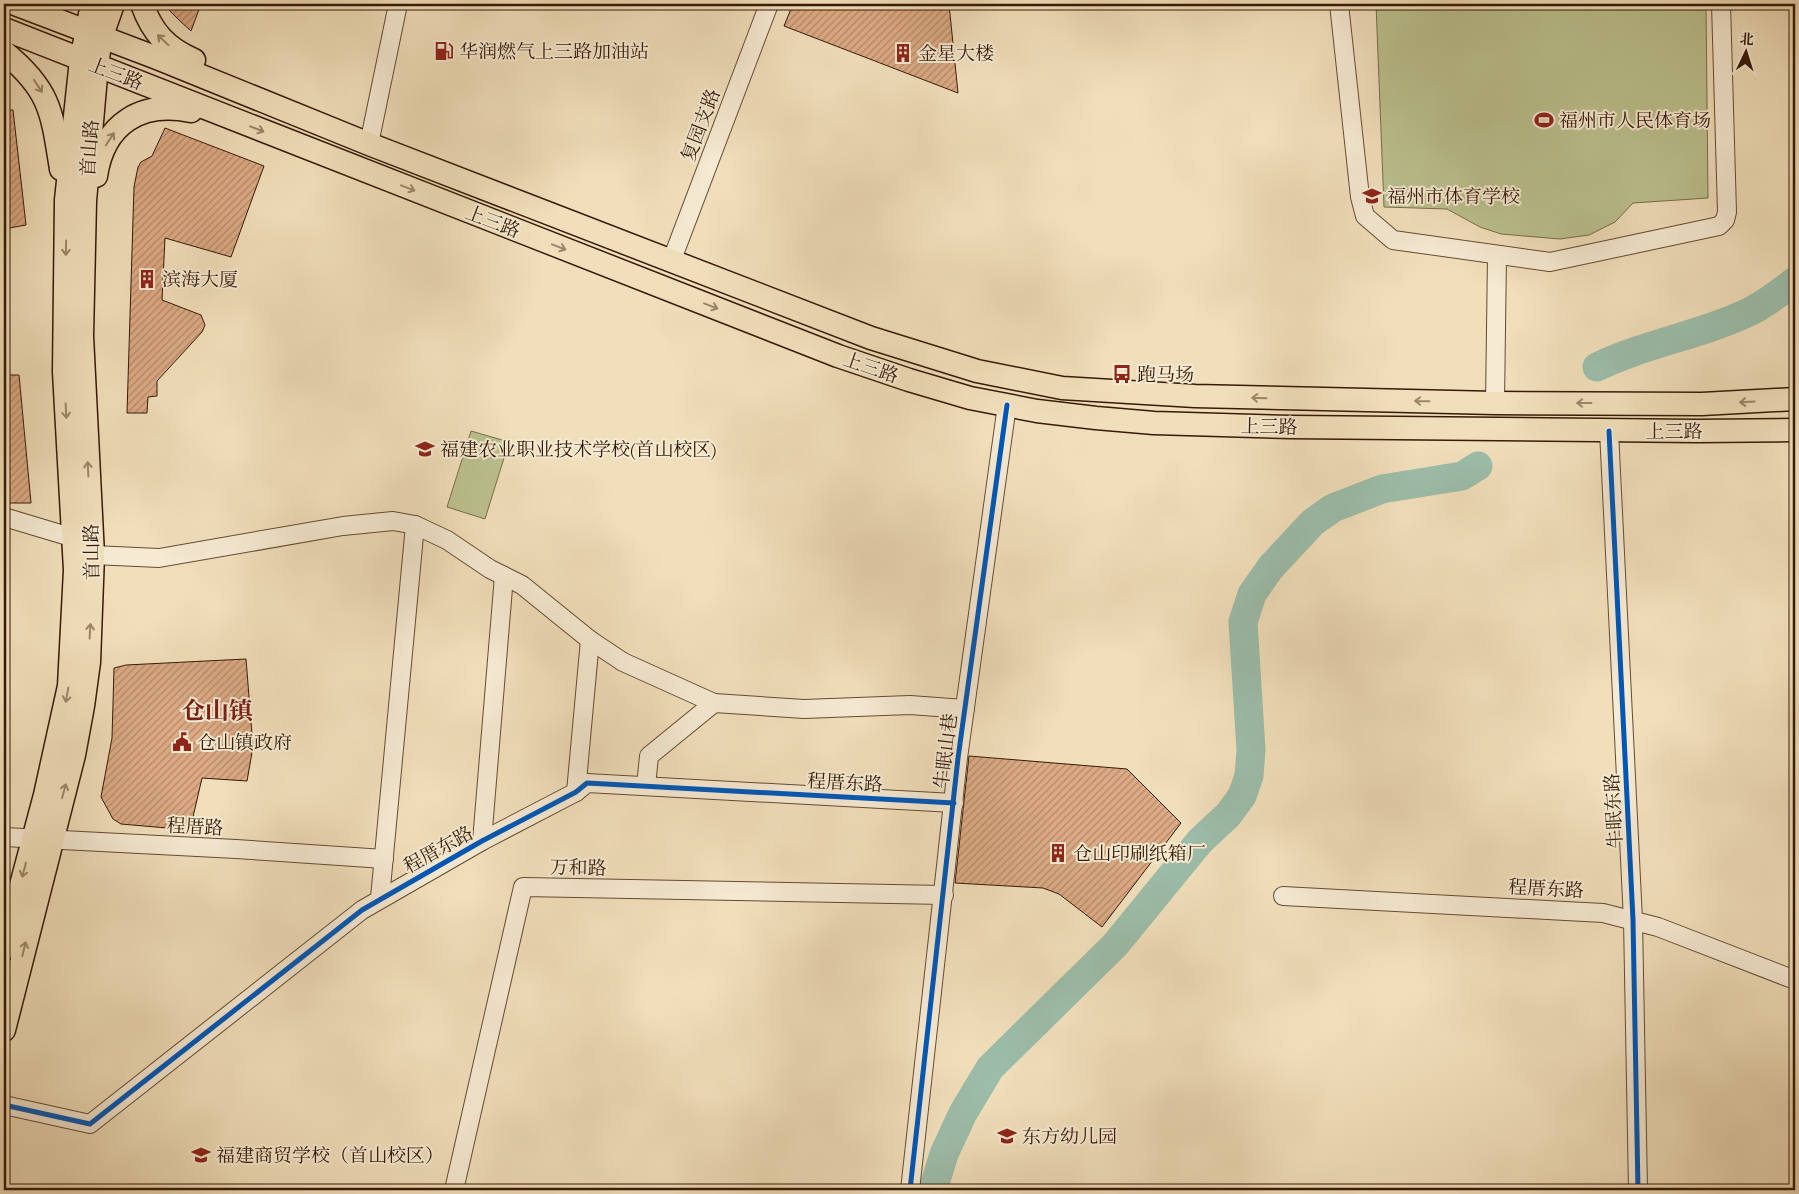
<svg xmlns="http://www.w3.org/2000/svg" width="1799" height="1194" font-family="'IM FELL French Canon','Noto Serif SC',serif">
<defs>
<pattern id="building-hatch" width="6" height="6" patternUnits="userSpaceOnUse" patternTransform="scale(1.25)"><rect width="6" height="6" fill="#dcaa84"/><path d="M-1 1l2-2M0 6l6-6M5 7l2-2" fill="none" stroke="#b38a6a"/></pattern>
</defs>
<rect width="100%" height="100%" fill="#f1dfbb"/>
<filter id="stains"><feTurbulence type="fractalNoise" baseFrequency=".004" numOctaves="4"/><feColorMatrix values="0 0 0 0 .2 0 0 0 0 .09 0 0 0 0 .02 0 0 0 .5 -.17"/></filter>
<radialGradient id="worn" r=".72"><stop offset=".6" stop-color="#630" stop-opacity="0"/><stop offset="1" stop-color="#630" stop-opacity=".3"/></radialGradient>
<!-- green -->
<g fill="#bbc18f" stroke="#786e4a">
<polygon points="1376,4 1706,4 1708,198 1633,203 1615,222 1589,235 1560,239 1501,234 1480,227 1447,209 1384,207"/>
<polygon points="471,431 509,442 485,519 447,507"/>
</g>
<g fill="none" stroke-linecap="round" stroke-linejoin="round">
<!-- river -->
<g stroke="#9cbdaa" stroke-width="29">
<path d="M1597 367C1646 343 1702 335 1751 311 1767 303 1781 292 1795 281"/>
<polyline points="933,1190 944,1154 963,1113 990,1068 1115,945 1200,841 1228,815 1242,796 1249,776 1251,750 1243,622 1252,594 1271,567 1313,522 1333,508 1382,489 1462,476 1478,466"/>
</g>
</g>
<!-- building -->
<g fill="url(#building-hatch)" stroke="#361a05">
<polygon points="163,4 201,4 191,31 180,21"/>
<polygon points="793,4 949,4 958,93 784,26"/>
<polygon points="4,110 13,110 26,225 4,229"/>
<polygon points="165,128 264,166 231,257 165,238 162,300 201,315 205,325 202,332 157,381 157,396 148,397 147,413 127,413 134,187 138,167 141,162 152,156"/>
<polygon points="4,375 19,375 31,503 4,503"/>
<polygon points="246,659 253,747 247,781 202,778 190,830 121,824 113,819 101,797 112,738 114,668 126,665"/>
<polygon points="969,756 1127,769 1181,823 1102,927 1059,894 1043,888 955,883"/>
</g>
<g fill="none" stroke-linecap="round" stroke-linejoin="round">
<!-- minor casing -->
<g stroke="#654b32" stroke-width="20">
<g id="minor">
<polyline points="1339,4 1360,197 1365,216 1393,240 1550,262 1719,226 1725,220 1727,212 1721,4"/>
<polyline points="369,144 398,4"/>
<polyline points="671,262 769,4"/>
<polyline points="1495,403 1497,255"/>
<polyline points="1609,431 1633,920 1638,1190"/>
<polyline points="4,517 74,538"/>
<polyline points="415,525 447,540 490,569 522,585 590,640 623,662 714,703 804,709 910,705 965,709"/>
<polyline points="93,555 159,558 343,526 393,521 415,525 380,898"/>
<polyline points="646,786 649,756 714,703"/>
<polyline points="576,792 590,640"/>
<polyline points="4,837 236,849 384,859"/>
<polyline points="482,841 504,576"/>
<polyline points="1283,896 1603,913 1658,927 1795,980"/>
<polyline points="4,1105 90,1124 362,910 482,841 576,792 587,783 954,803"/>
<polyline points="454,1190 523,887 944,895"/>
<polyline points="910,1190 958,758 1007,405"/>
</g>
</g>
<!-- major casing -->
<g stroke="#361a05" stroke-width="25">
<g id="major">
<polyline points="15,4 157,58 369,144 871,338 977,371 1062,388 1195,396 1495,403 1702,404 1795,399"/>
<path d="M142 4C152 32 166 48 194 60"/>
<polyline points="4,29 838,356 909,380 970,398 1037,411 1096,418 1154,423 1291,427 1697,431 1795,430"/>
<path d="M4 52C51 90 52 113 61 169"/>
<path d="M96 176C104 123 141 101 191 111"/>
<polyline points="4,949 45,795 69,686 75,570 64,372 66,200 81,60 92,4"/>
<polyline points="4,1030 74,755 83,706 89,662 93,555 82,336 85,201 97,65 101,38 113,4"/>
</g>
</g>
<!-- minor -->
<use href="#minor" stroke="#f6ead3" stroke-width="18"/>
<!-- major -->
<use href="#major" stroke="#f1dfbb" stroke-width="22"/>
<!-- cycleway casing -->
<g stroke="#f6ead3" stroke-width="8">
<g id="cycleway">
<polyline points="1609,431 1633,920 1638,1190"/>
<polyline points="4,1105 90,1124 362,910 482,841 576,792 587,783 954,803"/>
<polyline points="910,1190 958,758 1007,405"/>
</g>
</g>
<!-- cycleway -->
<use href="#cycleway" stroke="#0057b8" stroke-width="5"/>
</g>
<!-- one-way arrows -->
<defs><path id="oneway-shaft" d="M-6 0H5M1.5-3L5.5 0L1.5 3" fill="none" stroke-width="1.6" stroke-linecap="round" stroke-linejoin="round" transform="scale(1.25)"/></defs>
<g stroke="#9d8669">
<use href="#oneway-shaft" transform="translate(163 40) rotate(-137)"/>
<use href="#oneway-shaft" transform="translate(38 86) rotate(56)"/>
<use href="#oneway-shaft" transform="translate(257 129) rotate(21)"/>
<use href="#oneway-shaft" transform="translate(110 139) rotate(-57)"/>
<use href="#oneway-shaft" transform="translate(408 188) rotate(21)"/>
<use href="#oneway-shaft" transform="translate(559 247) rotate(21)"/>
<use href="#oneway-shaft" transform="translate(66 248) rotate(91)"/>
<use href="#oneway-shaft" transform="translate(711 306) rotate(21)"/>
<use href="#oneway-shaft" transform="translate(1259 398) rotate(-178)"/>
<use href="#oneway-shaft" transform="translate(1422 401) rotate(-179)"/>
<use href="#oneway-shaft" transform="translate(1747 402) rotate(177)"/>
<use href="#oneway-shaft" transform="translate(1584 403) rotate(-180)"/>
<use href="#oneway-shaft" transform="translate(66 411) rotate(87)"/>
<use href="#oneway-shaft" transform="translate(88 469) rotate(-93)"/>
<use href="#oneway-shaft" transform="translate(90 631) rotate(-87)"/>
<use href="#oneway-shaft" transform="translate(67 695) rotate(100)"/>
<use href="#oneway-shaft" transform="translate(64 791) rotate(-75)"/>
<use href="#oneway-shaft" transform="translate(24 870) rotate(105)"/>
<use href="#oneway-shaft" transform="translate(24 949) rotate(-76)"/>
</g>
<!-- icons -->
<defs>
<g id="fuel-bare" transform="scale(1.5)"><path d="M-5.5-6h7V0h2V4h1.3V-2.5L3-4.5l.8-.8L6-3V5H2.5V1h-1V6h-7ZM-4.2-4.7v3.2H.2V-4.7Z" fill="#8f2418" stroke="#f6ead3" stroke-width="2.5" paint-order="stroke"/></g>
<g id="building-bare" transform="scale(1.5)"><path d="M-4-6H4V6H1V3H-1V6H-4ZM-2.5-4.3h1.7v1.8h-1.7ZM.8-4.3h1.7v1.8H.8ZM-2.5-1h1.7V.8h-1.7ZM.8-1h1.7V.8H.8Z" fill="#8f2418" stroke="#f6ead3" stroke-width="2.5" paint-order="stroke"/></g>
<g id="stadium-bare" transform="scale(1.5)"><path d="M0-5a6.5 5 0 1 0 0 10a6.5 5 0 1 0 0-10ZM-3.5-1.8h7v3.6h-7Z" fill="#8f2418" stroke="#f6ead3" stroke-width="2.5" paint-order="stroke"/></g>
<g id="school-bare" transform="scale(1.5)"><path d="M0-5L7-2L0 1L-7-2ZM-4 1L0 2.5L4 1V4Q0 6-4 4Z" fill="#8f2418" stroke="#f6ead3" stroke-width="2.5" paint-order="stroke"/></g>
<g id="bus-bare" transform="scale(1.5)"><path d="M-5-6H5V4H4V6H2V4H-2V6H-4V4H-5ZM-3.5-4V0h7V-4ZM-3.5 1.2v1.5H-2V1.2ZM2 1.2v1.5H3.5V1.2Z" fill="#8f2418" stroke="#f6ead3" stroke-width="2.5" paint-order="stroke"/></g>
<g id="civic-bare" transform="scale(1.5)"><path d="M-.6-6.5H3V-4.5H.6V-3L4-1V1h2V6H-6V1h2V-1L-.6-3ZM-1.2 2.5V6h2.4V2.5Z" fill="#8f2418" stroke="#f6ead3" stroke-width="2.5" paint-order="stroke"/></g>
<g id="university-bare" transform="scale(1.5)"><path d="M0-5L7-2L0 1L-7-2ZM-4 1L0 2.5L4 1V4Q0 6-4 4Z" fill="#8f2418" stroke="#f6ead3" stroke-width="2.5" paint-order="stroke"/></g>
</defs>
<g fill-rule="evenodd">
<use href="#fuel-bare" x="444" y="51"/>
<use href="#building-bare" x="903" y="53"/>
<use href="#stadium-bare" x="1544" y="120"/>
<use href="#school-bare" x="1372" y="196"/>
<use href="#building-bare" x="147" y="279"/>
<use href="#bus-bare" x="1122" y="374"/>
<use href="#school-bare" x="425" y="449"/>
<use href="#civic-bare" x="182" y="742"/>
<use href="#building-bare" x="1058" y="853"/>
<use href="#school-bare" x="1007" y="1136"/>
<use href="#university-bare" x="201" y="1155"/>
</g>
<g text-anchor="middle" stroke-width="4" stroke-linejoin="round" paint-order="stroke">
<!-- poi labels -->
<g font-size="19" fill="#361a05" stroke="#f6ead3" text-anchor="start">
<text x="459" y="58">华润燃气上三路加油站</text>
<text x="918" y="60">金星大楼</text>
<text x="1559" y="127">福州市人民体育场</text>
<text x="1387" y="203">福州市体育学校</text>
<text x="162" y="286">滨海大厦</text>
<text x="1137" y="381">跑马场</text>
<text x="440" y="456">福建农业职业技术学校(首山校区)</text>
<text x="197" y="749">仓山镇政府</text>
<text x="1073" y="860">仓山印刷纸箱厂</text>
<text x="1022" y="1143">东方幼儿园</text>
<text x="216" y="1162">福建商贸学校（首山校区）</text>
</g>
<!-- street labels -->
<g font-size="19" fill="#361a05" stroke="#f6ead3">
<text transform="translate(116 73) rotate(21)" y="7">上三路</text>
<text transform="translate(700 125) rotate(-69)" y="7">复园支路</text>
<text transform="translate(89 148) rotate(-86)" y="7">首山路</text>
<text transform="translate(493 221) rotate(21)" y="7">上三路</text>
<text transform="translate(871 367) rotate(19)" y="7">上三路</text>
<text transform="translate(1269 426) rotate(1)" y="7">上三路</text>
<text x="1674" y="438">上三路</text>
<text transform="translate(91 552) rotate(-91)" y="7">首山路</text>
<text transform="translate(945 751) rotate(-83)" y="7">牛眠山巷</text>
<text transform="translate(845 782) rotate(3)" y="7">程厝东路</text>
<text transform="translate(1613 811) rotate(-93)" y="7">牛眠东路</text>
<text transform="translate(195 826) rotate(3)" y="7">程厝路</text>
<text transform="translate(438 849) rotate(-29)" y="7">程厝东路</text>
<text transform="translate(578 867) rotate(1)" y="7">万和路</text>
<text transform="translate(1546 888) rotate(3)" y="7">程厝东路</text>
</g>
<!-- district labels -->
<g font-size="24" font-weight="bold" fill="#7a1f14" stroke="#f6ead3">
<text x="217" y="719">仓山镇</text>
</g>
</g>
<!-- margin -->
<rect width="1799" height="1194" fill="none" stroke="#f1dfbb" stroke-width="20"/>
<rect x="5" y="5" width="1789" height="1184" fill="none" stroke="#361a05" stroke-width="2.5"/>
<rect x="10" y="10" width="1779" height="1174" fill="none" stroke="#361a05"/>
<!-- north arrow -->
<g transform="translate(1746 52) rotate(4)" stroke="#f6ead3" stroke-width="4" paint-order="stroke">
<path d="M0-4L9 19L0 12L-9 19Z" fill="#361a05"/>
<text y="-8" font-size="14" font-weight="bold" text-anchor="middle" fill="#361a05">北</text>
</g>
<rect width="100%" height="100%" filter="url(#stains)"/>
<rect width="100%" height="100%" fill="url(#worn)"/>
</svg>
